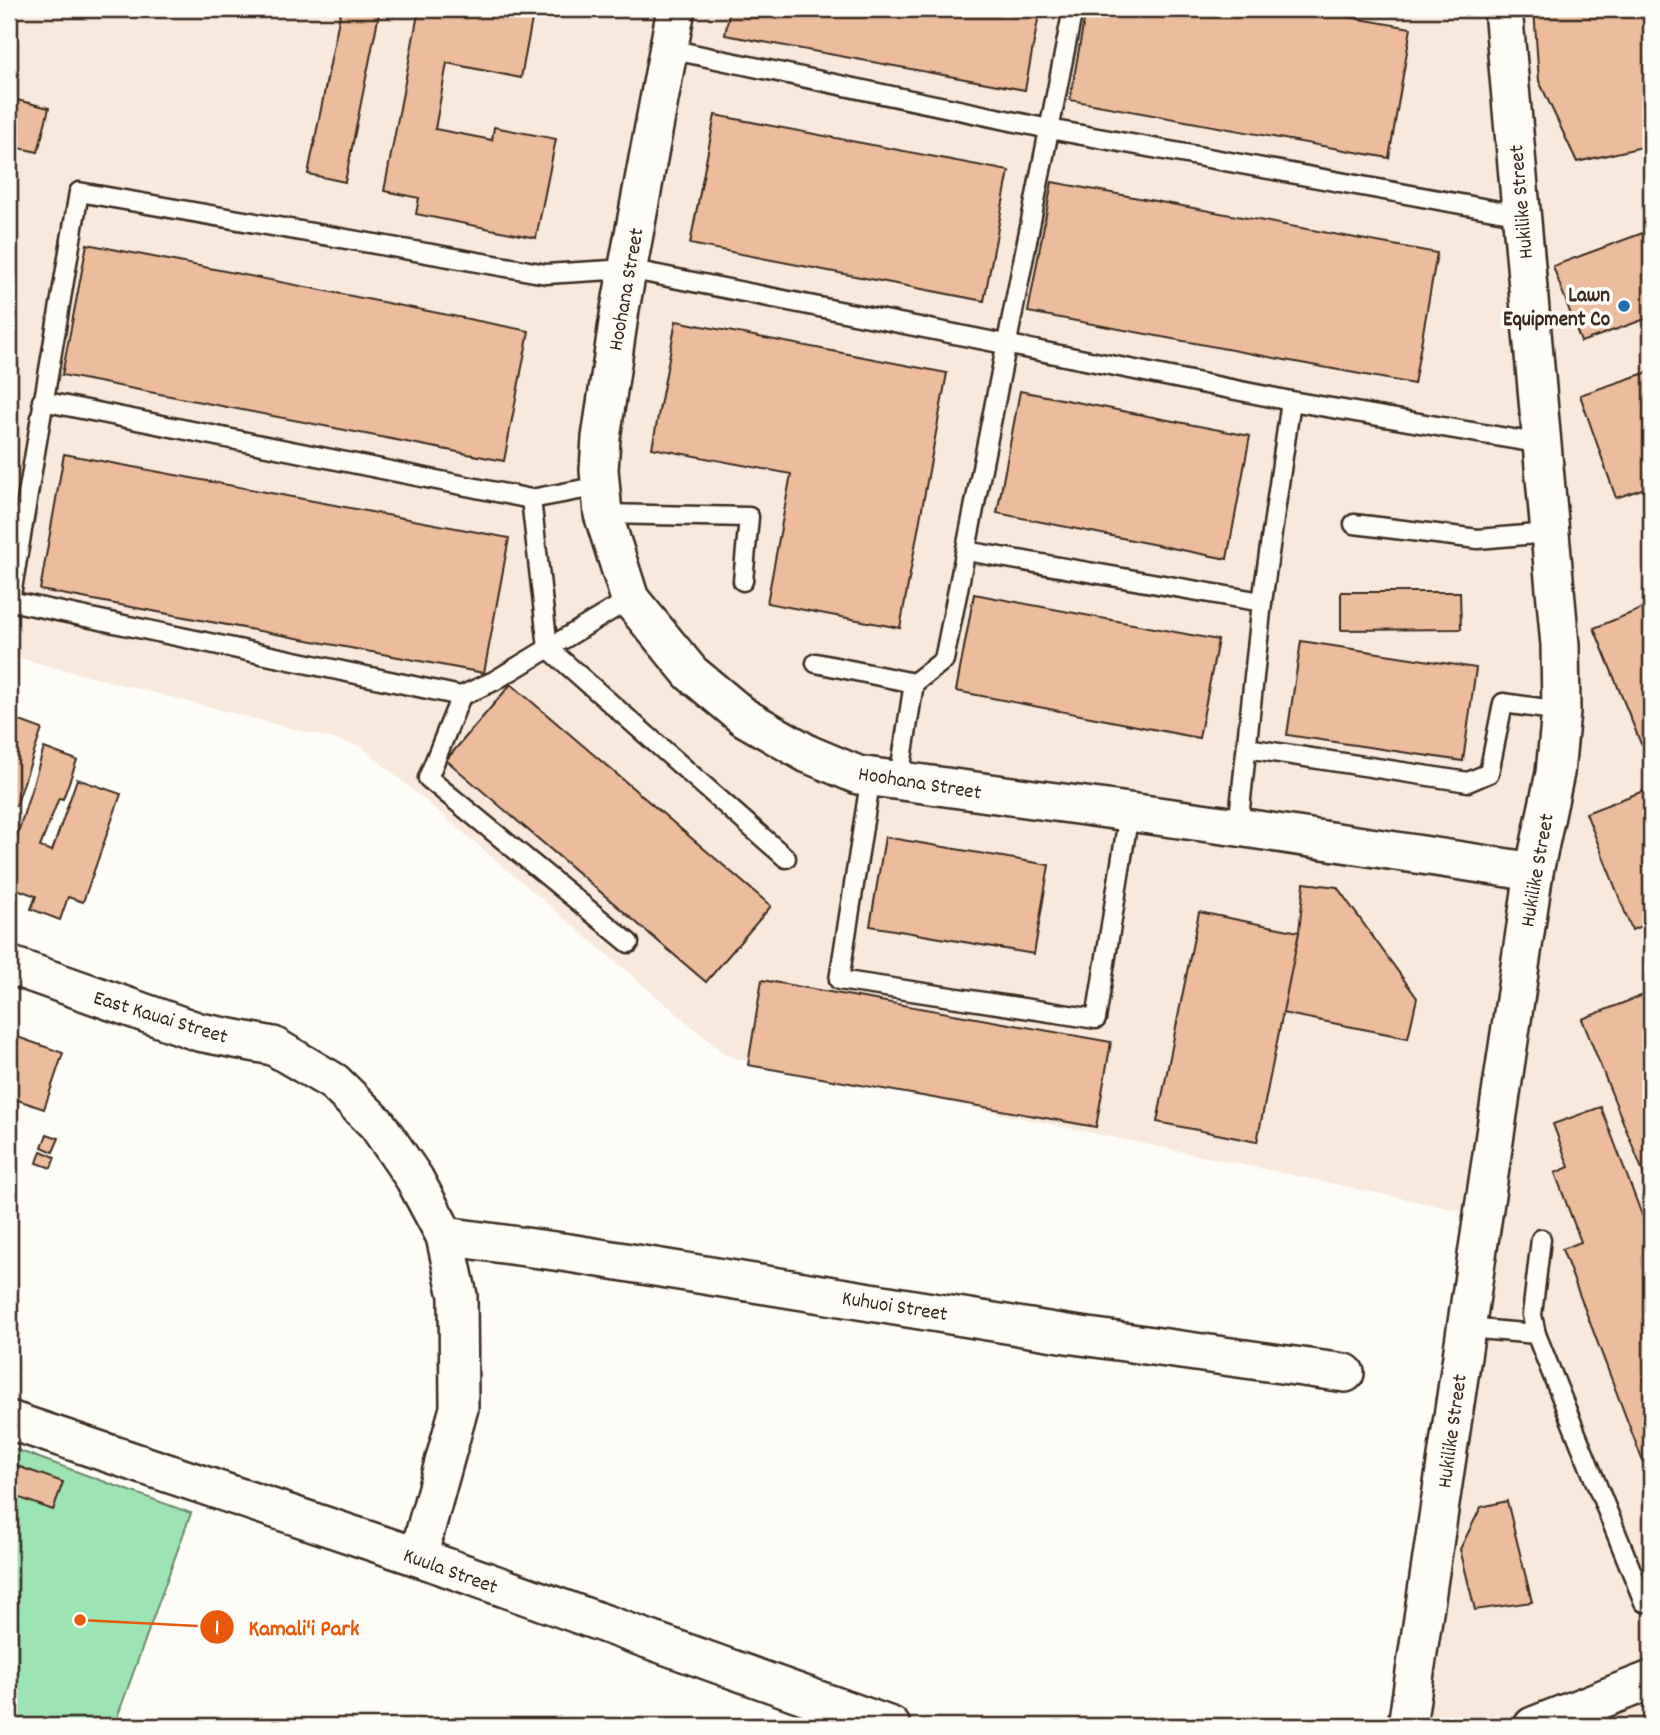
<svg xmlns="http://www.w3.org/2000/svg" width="1660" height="1735" font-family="Dekko,sans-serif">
<rect width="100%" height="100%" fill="#fdfcf7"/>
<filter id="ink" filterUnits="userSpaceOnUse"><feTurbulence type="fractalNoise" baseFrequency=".0143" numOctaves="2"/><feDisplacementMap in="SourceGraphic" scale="14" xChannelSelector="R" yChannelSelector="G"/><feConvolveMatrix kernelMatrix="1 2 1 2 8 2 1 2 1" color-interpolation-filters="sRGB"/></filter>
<g filter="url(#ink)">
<!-- built -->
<polygon fill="#f8e9dc" points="9,9 1651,9 1651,1726 1407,1726 1482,1215 727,1056 361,746 15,657 30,538 9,535"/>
<!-- green -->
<polygon fill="#9ce4b3" stroke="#6c8768" stroke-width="2" points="9,1447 191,1513 114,1726 9,1726"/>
<!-- building -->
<g fill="#ecbc9c" stroke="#3b2a1e" stroke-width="2">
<polygon points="341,9 380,9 345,182 308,174"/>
<polygon points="419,9 534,9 521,78 447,63 435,129 492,140 494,127 556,139 536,238 416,214 419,198 384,191"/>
<polygon points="730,9 1040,9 1025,90 725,35"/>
<polygon points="1086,9 1303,9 1411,28 1389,158 1070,100"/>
<polygon points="1534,9 1651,9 1651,145 1577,162 1539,81"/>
<polygon points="13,99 49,108 38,152 9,146 9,118"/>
<polygon points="715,115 1009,171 984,301 690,244"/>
<polygon points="1052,182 1437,253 1414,384 1028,312"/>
<polygon points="1651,230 1651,317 1581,342 1553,266"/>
<polygon points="87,244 529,331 504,461 62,375"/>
<polygon points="676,321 947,373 900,628 767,603 791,474 652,448"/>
<polygon points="1651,371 1651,486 1616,498 1580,395"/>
<polygon points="1020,391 1250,436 1227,559 997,513"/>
<polygon points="64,454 509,538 484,673 40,590"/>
<polygon points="1341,592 1460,592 1461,629 1341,630"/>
<polygon points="974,594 1218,640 1199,738 956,691"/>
<polygon points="1651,605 1651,740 1641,744 1594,628"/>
<polygon points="1301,641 1476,668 1463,761 1287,735"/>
<polygon points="511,684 771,906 706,982 446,760"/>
<polygon points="9,717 42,729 16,806 9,804"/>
<polygon points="44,748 77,760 63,799 59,798 40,847 52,851 77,779 121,794 83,902 68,897 60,920 31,909 36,896 9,886 9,862"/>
<polygon points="1651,788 1651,922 1632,930 1586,813"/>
<polygon points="885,837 1049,865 1034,954 870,926"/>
<polygon points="1304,883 1337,887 1417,998 1408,1038 1282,1013 1299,932"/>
<polygon points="1199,912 1299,932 1257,1142 1157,1122"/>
<polygon points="762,980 1111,1042 1096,1127 748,1065"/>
<polygon points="1651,992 1651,1192 1582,1019"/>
<polygon points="9,1034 63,1053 44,1109 9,1097"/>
<polygon points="1601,1107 1651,1239 1651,1483 1562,1249 1581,1242 1555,1173 1569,1167 1553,1124"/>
<polygon points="47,1134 59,1138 53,1152 42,1147"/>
<polygon points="41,1151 55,1157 51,1168 37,1163"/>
<polygon points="17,1466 63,1482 53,1510 9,1494"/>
<polygon points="1507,1501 1532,1602 1475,1610 1460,1549 1481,1507"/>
</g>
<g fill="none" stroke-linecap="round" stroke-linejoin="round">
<!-- service casing -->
<g stroke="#3b2a1e" stroke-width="23">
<g id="service">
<polyline points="669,49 1049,129 1521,215"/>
<polyline points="42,401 531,499 600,486"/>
<polyline points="1291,401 1542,444"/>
<polyline points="531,499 548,648 786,858"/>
<polyline points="603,514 749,517 743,581"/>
<polyline points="1354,524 1478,539 1550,533"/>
<polyline points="966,551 1262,602 1238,827"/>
<polyline points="630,599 494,681 461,696 10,601 79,192 546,274 628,269 1291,401 1262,602"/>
<polyline points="816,663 914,683 944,660 1073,9"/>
<polyline points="461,696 428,778 629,943"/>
<polyline points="1247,748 1468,782 1489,773 1503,703 1561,711"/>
<polyline points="871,776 839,980 1096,1019 1129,813"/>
<polyline points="899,779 914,683"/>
<polyline points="1466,1328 1536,1334 1644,1602"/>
<polyline points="1536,1334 1532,1315 1541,1239"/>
</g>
</g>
<!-- minor casing -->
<g stroke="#3b2a1e" stroke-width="42">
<g id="minor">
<polyline points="676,9 620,309 601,438 599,470 603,514 630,599 691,673 744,717 808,754 858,775 1238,827 1534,872"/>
<polyline points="9,965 199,1032 273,1046 334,1082 377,1124 414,1178 445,1236 458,1296 459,1408 418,1557"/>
<polyline points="445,1236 569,1253 1067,1334 1345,1373"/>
<polyline points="9,1420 418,1557 891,1726"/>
<polyline points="1407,1726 1534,872 1555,773 1561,711 1560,645 1503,9"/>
<polyline points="1533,1726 1651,1680"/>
</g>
</g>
<!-- service -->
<use href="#service" stroke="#fdfcf7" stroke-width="18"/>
<!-- minor -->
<use href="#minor" stroke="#fdfcf7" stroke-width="37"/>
</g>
</g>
<!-- markers -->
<circle fill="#1f6fb2" stroke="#fdfcf7" stroke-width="2.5" cx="1624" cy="306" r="7"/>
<g text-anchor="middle" stroke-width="7" stroke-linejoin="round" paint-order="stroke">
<!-- street labels -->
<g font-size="21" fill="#3b2a1e" stroke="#fdfcf7">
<text transform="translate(1520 202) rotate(-95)" y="7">Hukilike Street</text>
<text transform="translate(625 289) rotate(-80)" y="7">Hoohana Street</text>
<text transform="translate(920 782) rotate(9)" y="7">Hoohana Street</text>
<text transform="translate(1536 870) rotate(-80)" y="7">Hukilike Street</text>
<text transform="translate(161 1016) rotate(17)" y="7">East Kauai Street</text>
<text transform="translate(895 1305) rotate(9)" y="7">Kuhuoi Street</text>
<text transform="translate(1451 1431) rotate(-82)" y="7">Hukilike Street</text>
<text transform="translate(451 1570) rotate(20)" y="7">Kuula Street</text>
</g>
<!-- poi labels -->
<g font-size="21" font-weight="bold" fill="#3b2a1e" stroke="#fdfcf7" text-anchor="end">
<text x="1610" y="301">Lawn<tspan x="1610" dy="24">Equipment Co</tspan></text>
</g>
</g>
<!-- callouts -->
<path fill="none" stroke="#e8590c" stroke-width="2.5" d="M80 1620L217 1627"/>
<g fill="#e8590c" stroke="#fdfcf7" stroke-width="2.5">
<circle cx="80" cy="1620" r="7"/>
<circle cx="217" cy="1627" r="18"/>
</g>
<g font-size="21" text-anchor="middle" font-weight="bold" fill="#fff">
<text x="217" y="1634">1</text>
</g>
<g font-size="23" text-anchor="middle" font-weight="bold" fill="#e8590c" stroke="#fdfcf7" stroke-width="7" stroke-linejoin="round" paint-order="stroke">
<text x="304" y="1635">Kamali'i Park</text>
</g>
<!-- margin -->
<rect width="1660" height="1735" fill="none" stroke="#fdfcf7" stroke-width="35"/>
<rect x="18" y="18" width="1625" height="1700" fill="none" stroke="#3b2a1e" stroke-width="2.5" filter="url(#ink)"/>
</svg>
